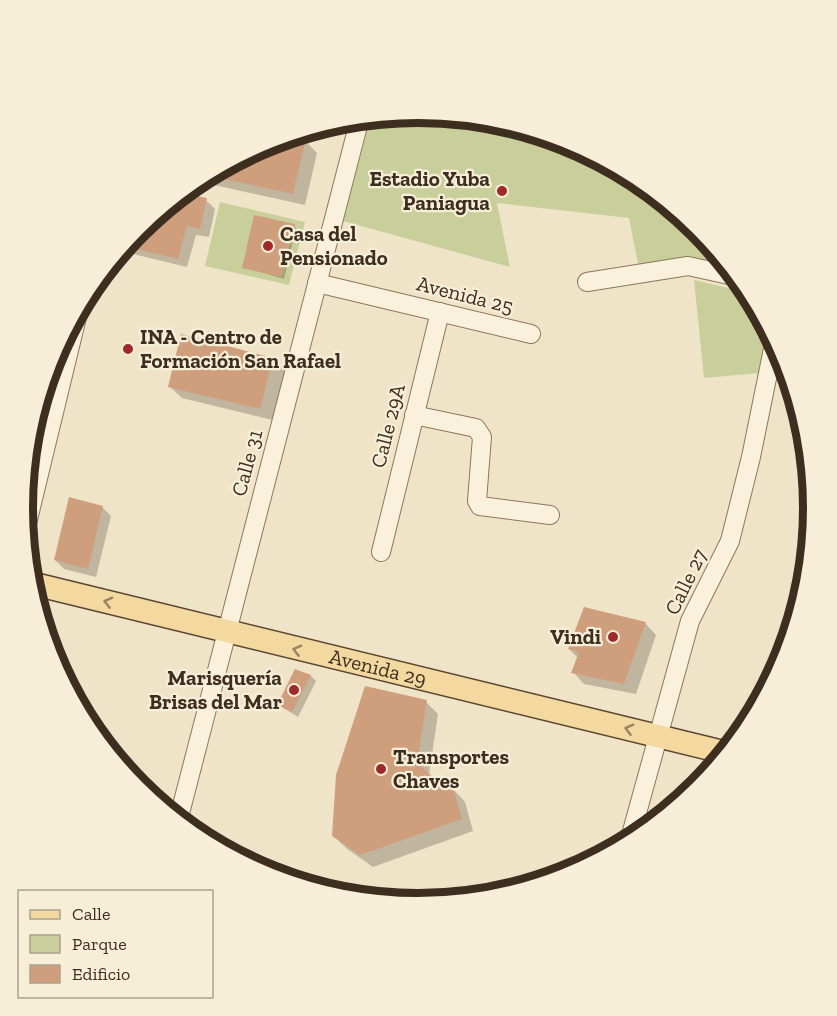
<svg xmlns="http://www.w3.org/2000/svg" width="837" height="1016" font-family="'Zilla Slab',serif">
<rect width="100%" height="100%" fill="#f0e4c8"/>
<!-- green -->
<g fill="#c9cf9b">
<path d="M419 112C444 115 472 114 497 120 582 139 663 185 718 252L716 263 672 259 638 264 629 218 497 203 510 267 343 221 371 117Z"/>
<polygon points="220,202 305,222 289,285 205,266"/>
<polygon points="694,280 750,293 768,326 760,373 704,378"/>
</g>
<!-- shadow -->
<g fill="#0003">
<polygon points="285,137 305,141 317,153 305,205 196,181 267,142"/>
<polygon points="180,194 206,200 215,209 209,237 196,235 187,267 133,254 125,245 139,228"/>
<polygon points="294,226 296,228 284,279 244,267"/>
<polygon points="273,359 285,371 272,420 182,398 169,386"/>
<polygon points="102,507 111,516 96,577 64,569 55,560"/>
<polygon points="645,623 656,635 636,694 584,684 573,672 578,658 569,649"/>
<polygon points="296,671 311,676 316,681 298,717 279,705"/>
<polygon points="426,702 438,714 429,775 441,785 453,789 465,802 473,831 373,867 346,848 334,836"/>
</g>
<!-- building -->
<g fill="#cf9f7d">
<polygon points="288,136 306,139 293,194 206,175 267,142"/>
<polygon points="181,193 207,198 200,229 187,226 178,259 124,246 139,228"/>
<polygon points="254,215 295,224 282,277 242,268"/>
<polygon points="181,334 273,358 260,409 168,387"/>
<polygon points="69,497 103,506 88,569 54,560"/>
<polygon points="584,607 646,622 624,684 571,673 579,652 568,649"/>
<polygon points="295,669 311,675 292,712 277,705"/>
<polygon points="365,686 427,700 417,763 441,784 453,788 462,819 360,855 332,836 336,775"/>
</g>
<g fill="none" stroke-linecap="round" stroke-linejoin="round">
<!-- minor casing -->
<g stroke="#8d765c" stroke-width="20">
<g id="minor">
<polyline points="587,282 688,266 738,277"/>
<polyline points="317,283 531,334"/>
<polyline points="414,415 476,428 482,437 477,501 480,506 550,515"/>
<polyline points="25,532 80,305"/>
<polyline points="381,552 440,312"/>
<polyline points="178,821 360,118"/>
<polyline points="629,842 690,621 730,541 751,457 775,339"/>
</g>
</g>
<!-- major casing -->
<g stroke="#5b4430" stroke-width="25">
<g id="major">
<path id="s1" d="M30 583 727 753"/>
</g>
</g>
<!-- minor -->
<use href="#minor" stroke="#faf1dc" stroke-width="18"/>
<!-- major -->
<use href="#major" stroke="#f3d9a0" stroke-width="22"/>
</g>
<!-- one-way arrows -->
<defs><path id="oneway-chevron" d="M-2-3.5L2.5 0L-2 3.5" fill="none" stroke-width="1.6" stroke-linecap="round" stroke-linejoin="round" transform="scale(1.5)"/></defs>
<g stroke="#988460">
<use href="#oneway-chevron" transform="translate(108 602) rotate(-166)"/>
<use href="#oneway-chevron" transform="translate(297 650) rotate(-166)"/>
<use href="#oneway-chevron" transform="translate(629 729) rotate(-166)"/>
</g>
<!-- markers -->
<g fill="#9e2a2b" stroke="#f7eed8" stroke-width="2">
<circle cx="502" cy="191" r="6"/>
<circle cx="268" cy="246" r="6"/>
<circle cx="128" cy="349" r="6"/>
<circle cx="613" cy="637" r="6"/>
<circle cx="294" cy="690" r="6"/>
<circle cx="381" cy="769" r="6"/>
</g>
<g text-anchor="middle" stroke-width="4.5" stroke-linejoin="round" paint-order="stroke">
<!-- poi labels -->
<g font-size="21" font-weight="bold" fill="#3d2e20" stroke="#f7eed8" text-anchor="end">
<text x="490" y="186">Estadio Yuba<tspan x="490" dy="24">Paniagua</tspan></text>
<text x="280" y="241" text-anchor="start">Casa del<tspan x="280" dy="24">Pensionado</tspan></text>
<text x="140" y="344" text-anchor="start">INA - Centro de<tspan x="140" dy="24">Formación San Rafael</tspan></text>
<text x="601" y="644">Vindi</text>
<text x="282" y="685">Marisquería<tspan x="282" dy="24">Brisas del Mar</tspan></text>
<text x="393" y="764" text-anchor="start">Transportes<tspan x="393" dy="24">Chaves</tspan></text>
</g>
<!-- street labels -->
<g font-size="21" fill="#3d2e20" stroke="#f7eed8">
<text transform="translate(465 295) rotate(14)" y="7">Avenida 25</text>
<text transform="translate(388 426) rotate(-76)" y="7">Calle 29A</text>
<text transform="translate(247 463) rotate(-75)" y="7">Calle 31</text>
<text transform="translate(686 582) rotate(-64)" y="7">Calle 27</text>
<text dy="7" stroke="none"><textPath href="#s1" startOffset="358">Avenida 29</textPath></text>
</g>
</g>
<!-- crop -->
<path d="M0 0H837V1016H0ZM33 508a385 385 0 1 1 770 0a385 385 0 1 1-770 0Z" fill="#f7eed8" fill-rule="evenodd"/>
<path fill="none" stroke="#3d2e20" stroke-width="8" d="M33 508a385 385 0 1 1 770 0a385 385 0 1 1-770 0Z"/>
<!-- legend -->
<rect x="18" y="890" width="195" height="108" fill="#f7eed8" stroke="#ada18e" stroke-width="1.5"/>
<rect x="30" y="910" width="30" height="9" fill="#f3d9a0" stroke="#ada18e" stroke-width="1.5"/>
<text x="72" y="920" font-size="18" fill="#3d2e20">Calle</text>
<rect x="30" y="935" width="30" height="18" fill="#c9cf9b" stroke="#ada18e" stroke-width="1.5"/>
<text x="72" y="950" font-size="18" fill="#3d2e20">Parque</text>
<rect x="30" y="965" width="30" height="18" fill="#cf9f7d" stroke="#ada18e" stroke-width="1.5"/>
<text x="72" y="980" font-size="18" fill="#3d2e20">Edificio</text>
</svg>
